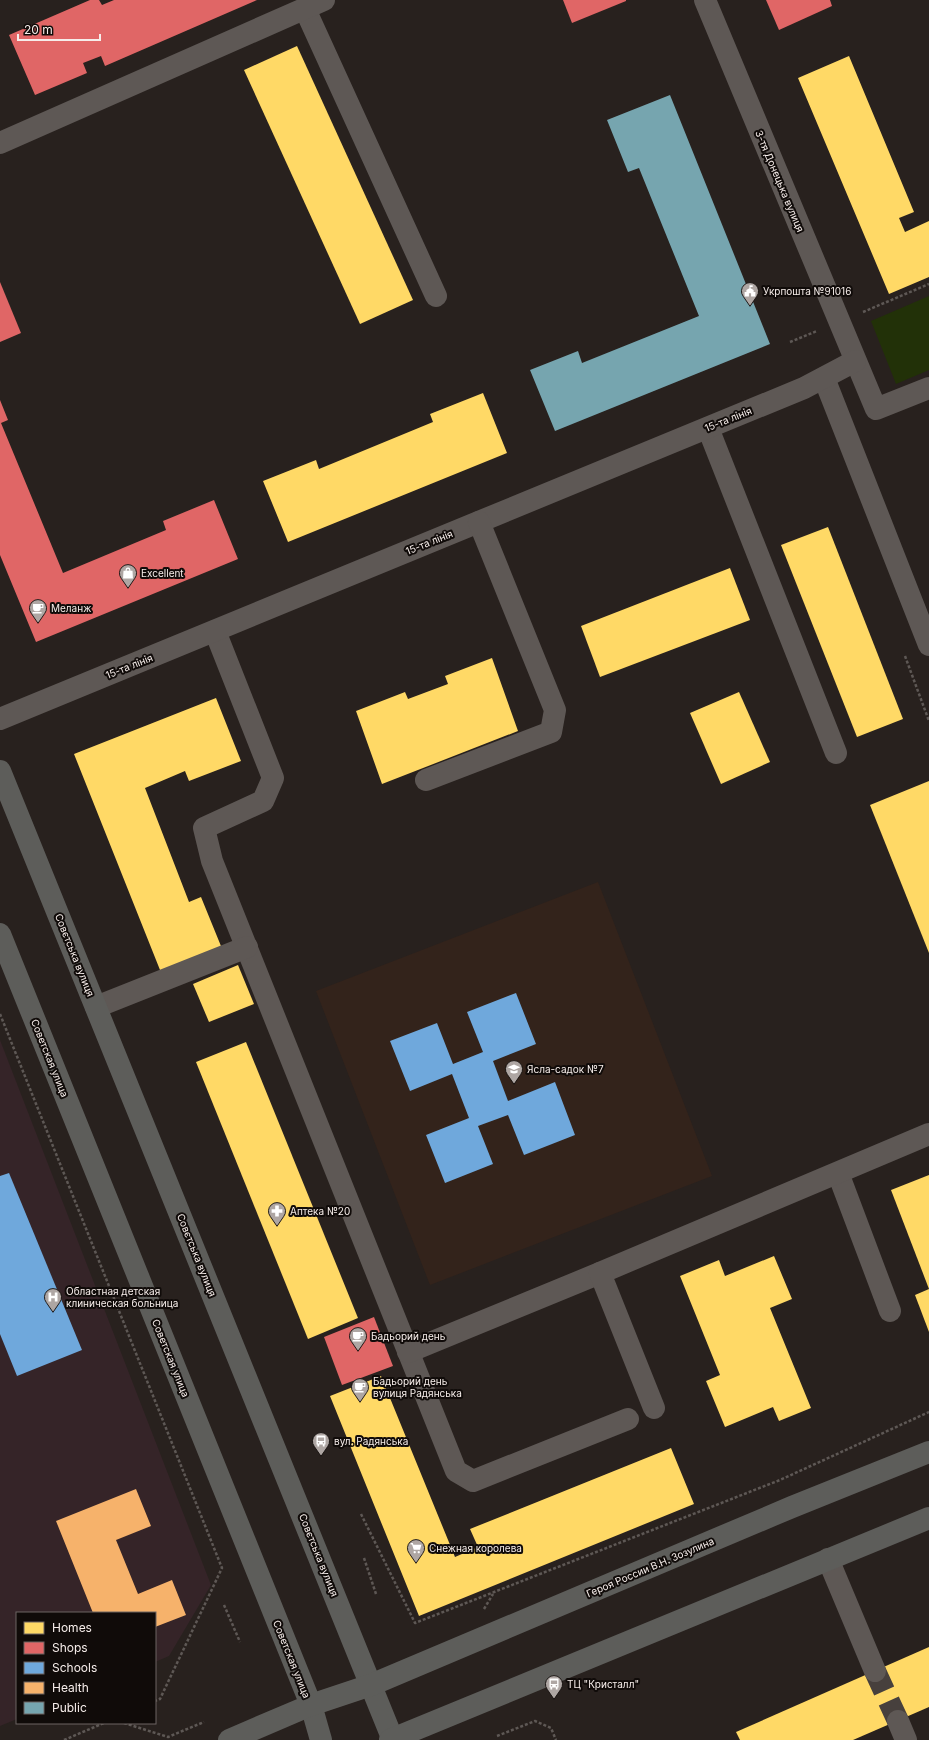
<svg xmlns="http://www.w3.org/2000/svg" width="929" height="1740" font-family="Inter,sans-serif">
<rect width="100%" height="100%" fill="#28211e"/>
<!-- built -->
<polygon fill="#33231b" points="598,882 712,1176 430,1285 316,991"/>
<!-- medical -->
<polygon fill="#352428" points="0,1040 211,1585 169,1656 155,1662 155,1613 17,1613 17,1719 0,1726"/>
<!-- green -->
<polygon fill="#223108" points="929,296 929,370 896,384 871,321"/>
<!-- homes -->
<g fill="#ffd966">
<polygon points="297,46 413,300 360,324 244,70"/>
<polygon points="849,56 914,212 899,218 905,232 929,221 929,277 889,294 798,78"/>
<polygon points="483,393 507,453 288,542 263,481 316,460 319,469 433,422 430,414"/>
<polygon points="828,527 903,719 857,737 781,545"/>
<polygon points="730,568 750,620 600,677 581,626"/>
<polygon points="492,658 518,731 382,784 356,711 405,692 408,699 448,684 445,676"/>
<polygon points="739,692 770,762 721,784 690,713"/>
<polygon points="216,698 241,761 189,781 185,771 145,788 189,902 201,897 223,951 162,975 74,754"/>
<polygon points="929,781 929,953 870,805"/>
<polygon points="238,965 254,1004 209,1022 193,984"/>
<polygon points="246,1042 358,1318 308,1339 196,1062"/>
<polygon points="929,1175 929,1289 891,1190"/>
<polygon points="774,1256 792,1299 770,1308 811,1408 779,1421 773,1407 725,1427 706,1381 720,1375 680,1276 719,1260 725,1276"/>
<polygon points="929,1289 929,1332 915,1295"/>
<polygon points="381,1376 455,1557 478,1547 470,1529 671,1448 694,1504 419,1616 330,1396"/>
<polygon points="929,1647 929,1707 853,1740 740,1740 736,1732"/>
</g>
<!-- shops -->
<g fill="#e06666">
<polygon points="90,0 99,0 102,5 114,0 257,0 105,66 101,56 83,63 87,73 35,95 9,35"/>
<polygon points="563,0 626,0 626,1 572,23"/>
<polygon points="766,0 830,0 832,6 779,30"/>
<polygon points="0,282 21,333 0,342"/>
<polygon points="0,400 8,420 1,423 63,573 166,530 163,521 214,500 238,559 36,642 0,555"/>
<polygon points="374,1317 393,1366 342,1385 324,1337"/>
</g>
<!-- schools -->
<g fill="#6fa8dc">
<polygon points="516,993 536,1044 493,1061 508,1101 555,1082 575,1135 524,1155 508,1115 478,1126 493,1164 445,1183 426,1135 469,1118 452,1074 410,1091 390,1041 437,1023 453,1064 483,1052 467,1012"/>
<polygon points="9,1173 82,1350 17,1376 0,1334 0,1176"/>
</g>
<!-- health -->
<polygon fill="#f6b26b" points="136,1489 151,1526 116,1540 138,1594 172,1580 186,1615 155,1627 155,1613 93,1613 56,1521"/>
<!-- public -->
<polygon fill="#76a5af" points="670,95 770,344 555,431 530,370 578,351 582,363 699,316 639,168 628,172 607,120"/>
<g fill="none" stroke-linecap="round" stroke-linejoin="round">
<!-- minor-tunnel -->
<polyline stroke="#47403d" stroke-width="22" stroke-dasharray="22 11" stroke-linecap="butt" points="875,1671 898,1721"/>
<!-- path -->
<g stroke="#5e5855" stroke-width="2.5" stroke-dasharray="3 2" stroke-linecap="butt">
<polyline points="863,312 929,284"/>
<polyline points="790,342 817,331"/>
<polyline points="905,656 929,721"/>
<polyline points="0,1014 222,1568 160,1699 155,1701"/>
<polyline points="361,1514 415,1623 780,1480 929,1412"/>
<polyline points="364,1558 376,1594"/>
<polyline points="224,1605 240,1642"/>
<polyline points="484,1609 493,1594"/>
<polyline points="124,1723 168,1737 204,1722"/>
<polyline points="497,1736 535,1721 551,1728 556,1740"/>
<polyline points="64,1740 104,1723"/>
</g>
<!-- minor -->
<g stroke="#5e5855" stroke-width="22">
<polyline points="705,0 876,409 929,388"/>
<polyline points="305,9 436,296"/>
<polyline points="0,143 324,0"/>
<polyline points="824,378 929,645"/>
<polyline points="708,428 836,753"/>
<polyline points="215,631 273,778 263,801 204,828 212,861 456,1471 473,1481 628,1419"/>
<polyline points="0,719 804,388 855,361"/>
<polyline points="426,780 551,732 555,710 479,522"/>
<polyline points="96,1007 247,947"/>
<polyline points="838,1173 890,1311"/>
<polyline points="408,1352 600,1273"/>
<polyline points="654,1408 600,1273 929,1134"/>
<polyline points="828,1559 875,1671"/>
<polyline points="898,1721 906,1740"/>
</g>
<!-- major -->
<g stroke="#5d5d5a" stroke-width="22">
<polyline points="0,771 393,1740"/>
<polyline points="0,934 311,1705 321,1740"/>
<polyline points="229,1740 311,1705 371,1685 792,1507 929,1452"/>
<polyline points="390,1740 929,1518"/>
</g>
</g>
<!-- icons -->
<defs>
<g id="civic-pin" transform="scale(0.9)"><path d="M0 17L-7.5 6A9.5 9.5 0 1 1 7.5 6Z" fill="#aea6a3" stroke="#100b09"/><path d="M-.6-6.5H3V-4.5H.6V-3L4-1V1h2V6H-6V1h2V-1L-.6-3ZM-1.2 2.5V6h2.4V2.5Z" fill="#fff"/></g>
<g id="shop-pin" transform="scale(0.9)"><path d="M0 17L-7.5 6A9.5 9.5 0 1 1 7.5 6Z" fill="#aea6a3" stroke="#100b09"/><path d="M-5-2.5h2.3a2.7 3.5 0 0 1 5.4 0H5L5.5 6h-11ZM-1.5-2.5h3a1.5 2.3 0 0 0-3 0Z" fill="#fff"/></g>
<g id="cafe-pin" transform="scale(0.9)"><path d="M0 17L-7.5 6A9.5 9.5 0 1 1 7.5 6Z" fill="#aea6a3" stroke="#100b09"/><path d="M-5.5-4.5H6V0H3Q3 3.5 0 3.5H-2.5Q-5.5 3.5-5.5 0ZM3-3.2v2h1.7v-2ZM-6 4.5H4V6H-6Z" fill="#fff"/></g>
<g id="school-pin" transform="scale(0.9)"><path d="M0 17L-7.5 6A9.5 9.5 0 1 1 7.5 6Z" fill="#aea6a3" stroke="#100b09"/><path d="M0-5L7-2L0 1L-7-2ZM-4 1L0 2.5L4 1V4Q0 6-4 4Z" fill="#fff"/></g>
<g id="pharmacy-pin" transform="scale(0.9)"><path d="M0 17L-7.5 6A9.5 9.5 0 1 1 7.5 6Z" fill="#aea6a3" stroke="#100b09"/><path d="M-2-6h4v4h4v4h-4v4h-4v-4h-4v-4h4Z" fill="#fff"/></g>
<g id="hospital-pin" transform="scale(0.9)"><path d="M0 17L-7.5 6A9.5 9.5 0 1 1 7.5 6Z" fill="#aea6a3" stroke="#100b09"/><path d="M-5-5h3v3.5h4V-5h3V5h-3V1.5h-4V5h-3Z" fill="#fff"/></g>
<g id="bus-pin" transform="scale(0.9)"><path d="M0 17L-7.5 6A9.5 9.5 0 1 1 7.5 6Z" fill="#aea6a3" stroke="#100b09"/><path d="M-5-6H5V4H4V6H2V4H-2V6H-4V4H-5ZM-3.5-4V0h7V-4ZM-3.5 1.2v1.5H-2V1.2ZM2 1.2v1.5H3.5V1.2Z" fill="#fff"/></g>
<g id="supermarket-pin" transform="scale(0.9)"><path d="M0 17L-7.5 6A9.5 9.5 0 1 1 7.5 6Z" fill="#aea6a3" stroke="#100b09"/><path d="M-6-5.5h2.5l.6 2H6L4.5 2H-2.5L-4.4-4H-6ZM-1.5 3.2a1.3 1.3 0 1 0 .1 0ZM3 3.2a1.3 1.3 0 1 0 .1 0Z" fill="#fff"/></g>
</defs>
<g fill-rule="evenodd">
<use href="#civic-pin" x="750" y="291"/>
<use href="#shop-pin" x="128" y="573"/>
<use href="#cafe-pin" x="38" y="608"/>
<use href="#school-pin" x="514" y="1069"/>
<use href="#pharmacy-pin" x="277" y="1211"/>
<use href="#hospital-pin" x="53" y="1297"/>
<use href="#cafe-pin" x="358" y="1336"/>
<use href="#cafe-pin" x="360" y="1387"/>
<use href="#bus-pin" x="321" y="1441"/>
<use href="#supermarket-pin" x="416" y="1548"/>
<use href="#bus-pin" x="554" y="1684"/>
</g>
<g text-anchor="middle" stroke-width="4" stroke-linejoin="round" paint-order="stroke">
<!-- street labels -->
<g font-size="10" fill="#f6edea" stroke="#100b09">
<text transform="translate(780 181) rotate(67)" y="4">3-тя Донецька вулиця</text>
<text transform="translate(728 419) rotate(-22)" y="4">15-та лінія</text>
<text transform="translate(429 542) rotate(-22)" y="4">15-та лінія</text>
<text transform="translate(129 666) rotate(-22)" y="4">15-та лінія</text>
<text transform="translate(75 955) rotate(68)" y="4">Совєтська вулиця</text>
<text transform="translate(50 1058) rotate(68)" y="4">Советская улица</text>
<text transform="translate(197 1255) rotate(68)" y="4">Совєтська вулиця</text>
<text transform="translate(171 1358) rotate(68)" y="4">Советская улица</text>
<text transform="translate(319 1555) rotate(68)" y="4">Совєтська вулиця</text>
<text transform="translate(650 1567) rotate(-23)" y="4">Героя России В.Н. Зозулина</text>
<text transform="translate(292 1659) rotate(68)" y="4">Советская улица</text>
</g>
<!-- poi labels -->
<g font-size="10" fill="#f6edea" stroke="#100b09" text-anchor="start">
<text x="763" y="295">Укрпошта №91016</text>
<text x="141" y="577">Excellent</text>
<text x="51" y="612">Меланж</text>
<text x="527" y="1073">Ясла-садок №7</text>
<text x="290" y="1215">Аптека №20</text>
<text x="66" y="1295">Областная детская<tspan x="66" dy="12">клиническая больница</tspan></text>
<text x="371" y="1340">Бадьорий день</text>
<text x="373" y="1385">Бадьорий день<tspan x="373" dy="12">вулиця Радянська</tspan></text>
<text x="334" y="1445">вул. Радянська</text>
<text x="429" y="1552">Снежная королева</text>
<text x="567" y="1688">ТЦ "Кристалл"</text>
</g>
</g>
<!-- legend -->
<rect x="16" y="1612" width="140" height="112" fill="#100b09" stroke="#6c6563"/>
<rect x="24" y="1622" width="20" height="12" fill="#ffd966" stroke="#6c6563"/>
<text x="52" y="1632" font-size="12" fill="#f6edea">Homes</text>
<rect x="24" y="1642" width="20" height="12" fill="#e06666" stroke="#6c6563"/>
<text x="52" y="1652" font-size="12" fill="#f6edea">Shops</text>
<rect x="24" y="1662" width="20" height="12" fill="#6fa8dc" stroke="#6c6563"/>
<text x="52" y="1672" font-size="12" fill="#f6edea">Schools</text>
<rect x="24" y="1682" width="20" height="12" fill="#f6b26b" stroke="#6c6563"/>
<text x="52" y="1692" font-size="12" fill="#f6edea">Health</text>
<rect x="24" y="1702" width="20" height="12" fill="#76a5af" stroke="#6c6563"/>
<text x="52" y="1712" font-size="12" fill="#f6edea">Public</text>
<!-- scale -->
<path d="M18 34v6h82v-6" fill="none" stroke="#f6edea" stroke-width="2"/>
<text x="24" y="34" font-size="12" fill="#f6edea" stroke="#100b09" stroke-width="3" paint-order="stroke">20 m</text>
</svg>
